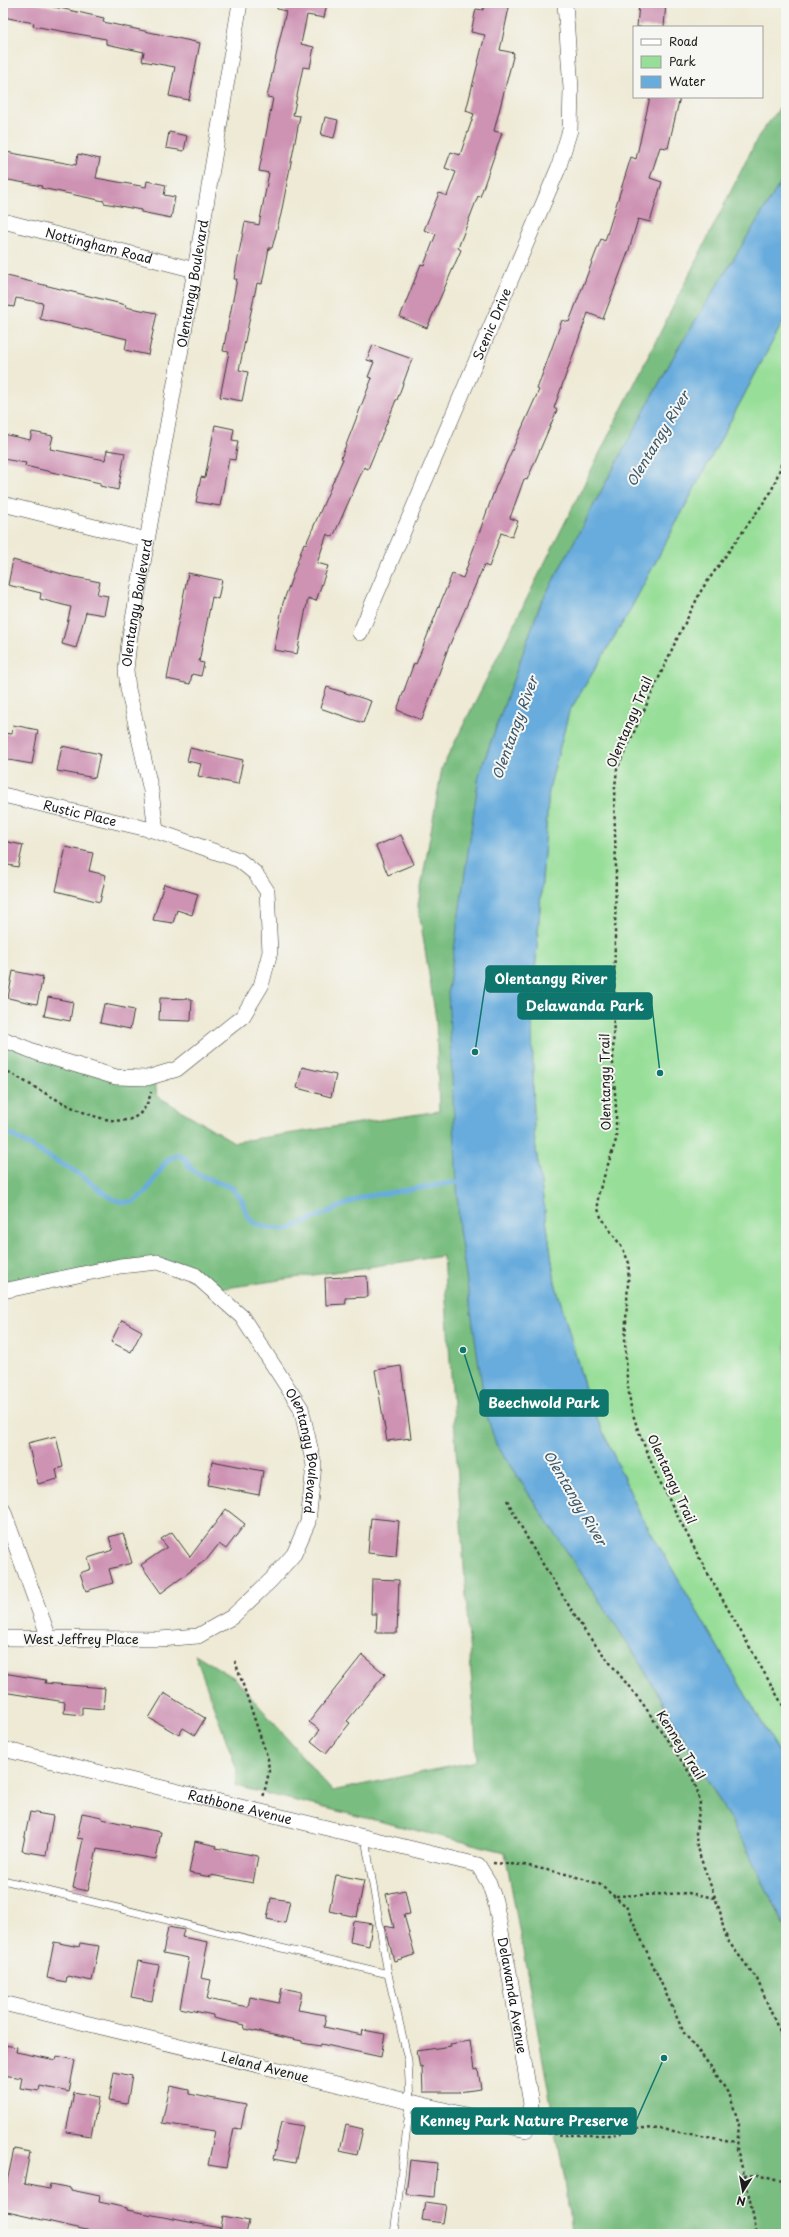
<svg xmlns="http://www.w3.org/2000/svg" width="789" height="2237" font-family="'Playpen Sans',sans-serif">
<rect width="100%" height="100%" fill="#f6f6f2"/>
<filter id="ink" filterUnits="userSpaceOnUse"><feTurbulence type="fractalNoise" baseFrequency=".025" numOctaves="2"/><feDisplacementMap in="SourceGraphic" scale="8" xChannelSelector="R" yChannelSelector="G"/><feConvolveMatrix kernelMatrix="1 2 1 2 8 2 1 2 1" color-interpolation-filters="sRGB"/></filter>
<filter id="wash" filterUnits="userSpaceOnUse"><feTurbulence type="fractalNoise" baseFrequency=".012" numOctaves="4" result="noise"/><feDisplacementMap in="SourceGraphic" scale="16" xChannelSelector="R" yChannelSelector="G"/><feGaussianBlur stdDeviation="0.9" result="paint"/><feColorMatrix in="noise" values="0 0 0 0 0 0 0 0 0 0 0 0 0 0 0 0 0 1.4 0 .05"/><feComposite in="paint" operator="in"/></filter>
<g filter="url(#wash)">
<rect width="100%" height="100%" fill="#eeead5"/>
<!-- green -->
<polygon fill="#97de98" stroke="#5a7d5a" points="786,316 786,1764 639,1512 587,1396 555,1282 534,1135 532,1012 549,789 569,712 628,614"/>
<!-- forest -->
<polygon fill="#79bd80" stroke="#4a6c4e" points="786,100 786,174 676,352 540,605 479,775 471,840 459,1229 496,1444 636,1656 745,1845 786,1929 786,2234 571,2234 566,2187 505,1852 235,1786 237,1770 195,1654 236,1679 332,1791 477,1761 443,1256 212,1290 158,1262 3,1291 3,1039 116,1077 154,1076 157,1096 234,1142 439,1111 436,1019 418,905 442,768 759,135"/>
<!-- water -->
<polygon fill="#68acdd" stroke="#42647c" points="786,174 786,316 628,614 569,712 549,789 532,1012 534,1135 555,1282 587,1396 639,1512 786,1764 786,1929 745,1845 636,1656 496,1444 486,1413 459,1229 448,991 479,775 540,605 676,352"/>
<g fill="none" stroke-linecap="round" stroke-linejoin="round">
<!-- stream -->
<polyline stroke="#68acdd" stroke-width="5" points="3,1130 79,1174 111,1198 122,1202 133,1202 145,1193 167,1160 178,1155 186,1159 190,1168 200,1175 232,1188 242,1200 247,1215 254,1223 269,1228 289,1229 362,1197 457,1182"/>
</g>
<g id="blocks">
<!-- building -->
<g fill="#ce92b3">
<polygon points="3,3 33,3 64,9 104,18 103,22 200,43 189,100 169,96 175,67 142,61 144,52 106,44 106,39 33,26 34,23 3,17"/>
<polygon points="278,3 327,3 324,18 307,15 301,44 314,47 310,68 303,67 293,115 300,116 281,214 272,248 269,248 262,284 257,283 247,331 239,370 248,372 242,401 220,397 229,352 223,351 237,279 234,279 245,222 259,225 269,173 259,171 273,98 267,97 286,11 277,9"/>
<polygon points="484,3 510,3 500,50 514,53 494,131 502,133 480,197 478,196 458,248 461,250 427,328 400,317 421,264 424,265 436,234 424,230 439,193 447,196 456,172 445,168 451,152 460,155 474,114 466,111 485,35 471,32 476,9 483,10"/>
<polygon points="639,3 666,3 664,27 637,27"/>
<polygon points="650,97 680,97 668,148 660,147 650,178 662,182 650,222 638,219 629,250 603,319 588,313 554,408 557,410 527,480 524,479 510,518 518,521 512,537 501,533 489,567 484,565 447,651 422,720 397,710 414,663 416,664 452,574 463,578 496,486 539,390 537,389 562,320 569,322 601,239 605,241 631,157 636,159"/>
<polygon points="325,117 338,120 334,138 321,135"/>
<polygon points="169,132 187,136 184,151 166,148"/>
<polygon points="6,152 76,165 78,154 100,159 96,178 146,187 147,181 166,185 164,195 175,197 171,218 141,212 141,210 104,203 104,201 41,188 42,186 3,179"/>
<polygon points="3,275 126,305 125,307 157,313 148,355 125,350 127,339 40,319 43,303 16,298 14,307 3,305"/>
<polygon points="373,345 412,359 397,400 396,400 368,469 364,467 333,537 327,534 317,563 328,566 316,601 308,598 297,654 274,650 283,603 304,543 306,544 343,459 341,458 372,378 368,377 374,362 367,360"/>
<polygon points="215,425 234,429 232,440 238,441 235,460 229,459 220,506 196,502 201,477 205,478"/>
<polygon points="32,432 53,436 50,449 105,460 107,450 125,453 118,490 100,486 100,483 25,466 26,463 3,459 3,434 30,440"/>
<polygon points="13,560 69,576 100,582 97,594 108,596 104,615 86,612 76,648 62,644 71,607 40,599 41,593 8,585"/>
<polygon points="188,573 222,580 218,599 212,597 199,662 204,663 201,676 192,674 190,684 167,679"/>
<polygon points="327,687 371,701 363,723 320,708"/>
<polygon points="13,725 38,730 32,764 3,759 3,733 12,734"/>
<polygon points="62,746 100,754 95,778 57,771"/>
<polygon points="190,748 243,760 238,784 198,776 201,764 187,761"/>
<polygon points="401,835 414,864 388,875 376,846"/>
<polygon points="3,841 23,845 18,867 3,864"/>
<polygon points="66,847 93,853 89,871 106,875 100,902 56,891"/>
<polygon points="164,884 198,894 192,915 177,910 173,923 153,920"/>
<polygon points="13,971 43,977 37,1004 8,998"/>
<polygon points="48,997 73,1002 70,1021 44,1016"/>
<polygon points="160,998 192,999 191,1021 159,1020"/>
<polygon points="104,1004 134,1010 130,1029 100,1023"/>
<polygon points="302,1067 336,1075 331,1097 297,1088"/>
<polygon points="367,1276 368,1297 345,1298 346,1304 326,1305 325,1278"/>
<polygon points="122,1320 142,1331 131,1352 111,1342"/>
<polygon points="401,1366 411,1438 387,1441 375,1370"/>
<polygon points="56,1436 63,1467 56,1469 58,1479 38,1484 28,1443"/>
<polygon points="212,1461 263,1471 259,1495 208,1485"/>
<polygon points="226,1509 245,1524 226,1549 219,1544 207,1559 161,1593 141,1565 167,1547 161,1539 172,1532 190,1557"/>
<polygon points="371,1518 399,1521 396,1556 368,1553"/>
<polygon points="123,1533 132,1563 109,1569 113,1583 86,1591 80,1573 91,1569 88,1558 113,1550 109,1537"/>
<polygon points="372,1579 399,1580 397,1633 376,1633 377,1614 371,1614"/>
<polygon points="362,1655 385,1674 347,1721 350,1723 326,1753 311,1741 320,1730 309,1722"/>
<polygon points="3,1673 46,1680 45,1683 105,1688 103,1709 82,1707 82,1715 64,1713 65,1702 3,1692"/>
<polygon points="164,1693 205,1718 195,1735 183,1728 179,1735 149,1718"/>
<polygon points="30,1812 53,1816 46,1855 22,1851"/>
<polygon points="82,1813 102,1817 102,1819 130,1825 129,1826 161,1832 156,1859 97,1849 88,1891 73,1888 83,1839 77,1838"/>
<polygon points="195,1841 217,1846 216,1848 258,1856 253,1883 211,1875 211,1877 189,1873"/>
<polygon points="336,1875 364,1880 357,1917 329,1911"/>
<polygon points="405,1890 410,1914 404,1915 415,1955 394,1961 385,1926 394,1928 386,1894"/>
<polygon points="271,1898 290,1901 285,1923 267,1919"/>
<polygon points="353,1921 372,1924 369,1946 350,1942"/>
<polygon points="168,1927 184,1930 182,1937 208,1942 201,1978 211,1980 207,1999 248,2007 250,1997 279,2003 282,1988 302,1992 298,2010 326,2015 324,2027 362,2035 363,2030 385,2034 381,2057 321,2044 320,2046 302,2043 302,2041 244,2029 245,2025 213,2018 213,2015 180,2008 189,1958 163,1953"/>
<polygon points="54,1942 79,1947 80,1943 99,1946 92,1981 67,1976 66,1982 47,1978"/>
<polygon points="138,1961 159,1965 152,2001 131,1997"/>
<polygon points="470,2041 474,2070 478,2069 481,2089 458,2092 423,2092 422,2067 420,2068 417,2051 451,2046 450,2044"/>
<polygon points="3,2045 17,2047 16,2052 56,2060 57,2056 75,2060 69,2092 40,2086 39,2091 20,2088 22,2078 3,2075"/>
<polygon points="114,2072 132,2076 127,2104 109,2101"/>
<polygon points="170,2086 189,2090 189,2094 246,2105 241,2129 234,2128 226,2168 208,2165 215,2131 162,2123"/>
<polygon points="74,2092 99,2097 91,2136 66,2132"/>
<polygon points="281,2122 303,2126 295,2163 273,2159"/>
<polygon points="346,2125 363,2129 357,2155 340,2151"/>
<polygon points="14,2149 30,2152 24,2184 49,2189 50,2184 71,2188 71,2190 100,2196 99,2202 127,2208 127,2210 220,2228 219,2234 104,2234 3,2211 3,2201"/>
<polygon points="410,2160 437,2163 434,2197 406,2194"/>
<polygon points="425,2202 446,2205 443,2223 422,2220"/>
<polygon points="223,2216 249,2221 246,2234 220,2234"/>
</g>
</g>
</g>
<g filter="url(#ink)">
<use href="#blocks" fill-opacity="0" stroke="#3c3b38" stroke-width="1"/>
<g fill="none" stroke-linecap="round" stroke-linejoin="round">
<!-- lane casing -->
<g stroke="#3c3b38" stroke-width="8">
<g id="lane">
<polyline points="3,1880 388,1974 365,1838"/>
<polyline points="388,1974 408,2060 410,2103 394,2234"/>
</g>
</g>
<!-- street casing -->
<g stroke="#3c3b38" stroke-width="16">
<g id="street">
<path id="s1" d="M3 221 195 270"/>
<polyline points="3,504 147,540"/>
<path id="s2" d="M360 633 558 169 570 130 571 89 565 3"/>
<path id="s3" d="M3 795 156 831 239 860 255 873 267 891 270 952 261 986 243 1016 177 1069 147 1078 116 1077 40 1054 3 1039"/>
<path id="s4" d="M156 831 151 791 128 689 126 670 129 642 195 270 240 3"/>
<path id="s5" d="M3 1291 120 1266 158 1262 195 1275 242 1317 301 1408 314 1465 308 1522 294 1554 271 1580 232 1617 198 1636 160 1639 3 1638"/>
<polyline points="3,1510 49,1638"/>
<path id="s6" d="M3 1749 478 1865 489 1883 495 1901 509 1972 531 2104 526 2130 3 2003"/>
</g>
</g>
<!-- path -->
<g stroke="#3c3b38" stroke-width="2.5" stroke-dasharray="3 3" stroke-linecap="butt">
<polyline points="786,446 780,469 771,492 702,589 674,645 617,769 614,796 616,869 613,1065 616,1108 616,1140 598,1195 598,1209 601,1217 623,1249 629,1263 625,1341 627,1379 631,1408 638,1430 657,1476 703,1565 786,1711"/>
<path d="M3 1069C33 1085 92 1126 126 1120 141 1118 148 1105 151 1092"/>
<polyline points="507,1500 531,1545 586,1633 643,1704 691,1775 697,1789 700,1802 696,1833 697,1848 720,1911 723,1927 728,1941 757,1979 786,2047"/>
<polyline points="235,1661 268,1759 269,1772 263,1798"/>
<polyline points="493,1863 524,1865 570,1875 599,1884 626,1906 684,2033 712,2068 730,2096 739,2124 737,2149 747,2186 757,2234"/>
<polyline points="616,1896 688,1893 716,1898"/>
<polyline points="541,2132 563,2135 611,2135 641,2128 661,2129 737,2142"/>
<polyline points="744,2176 757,2175 786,2183"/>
</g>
<!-- lane -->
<use href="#lane" stroke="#fff" stroke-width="7"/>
<!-- street -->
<use href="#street" stroke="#fff" stroke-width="15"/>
</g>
</g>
<g text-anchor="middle" stroke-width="4" stroke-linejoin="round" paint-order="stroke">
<!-- street labels -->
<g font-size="13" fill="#1c1c1c" stroke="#f6f6f2">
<text dy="5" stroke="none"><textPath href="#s1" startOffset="99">Nottingham Road</textPath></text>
<text dy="5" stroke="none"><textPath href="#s4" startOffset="556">Olentangy Boulevard</textPath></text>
<text dy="5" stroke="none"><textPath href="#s2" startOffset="336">Scenic Drive</textPath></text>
<text dy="5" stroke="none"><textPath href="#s4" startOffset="232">Olentangy Boulevard</textPath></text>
<text transform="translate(629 722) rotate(-67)" y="5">Olentangy Trail</text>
<text dy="5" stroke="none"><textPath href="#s3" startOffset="79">Rustic Place</textPath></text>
<text transform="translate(605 1082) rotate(-91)" y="5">Olentangy Trail</text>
<text dy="5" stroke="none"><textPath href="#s5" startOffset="411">Olentangy Boulevard</textPath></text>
<text transform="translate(672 1479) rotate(65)" y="5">Olentangy Trail</text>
<text x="81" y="1644">West Jeffrey Place</text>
<text transform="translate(681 1745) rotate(58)" y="5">Kenney Trail</text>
<text dy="5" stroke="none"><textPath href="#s6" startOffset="244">Rathbone Avenue</textPath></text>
<text dy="5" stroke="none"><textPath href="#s6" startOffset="625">Delawanda Avenue</textPath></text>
<text transform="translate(265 2067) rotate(14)" y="5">Leland Avenue</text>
</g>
<!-- water labels -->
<g font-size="14" font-style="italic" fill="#3a5669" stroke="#f6f6f2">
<text transform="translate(658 439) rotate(-59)" y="5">Olentangy River</text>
<text transform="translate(515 728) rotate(-70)" y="5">Olentangy River</text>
<text transform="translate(575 1498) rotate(59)" y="5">Olentangy River</text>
</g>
</g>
<!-- callouts -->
<path fill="none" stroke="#0f766e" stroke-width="1.5" d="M475 1052L486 979M660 1073L652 1006M463 1350L480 1403M664 2058L636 2121"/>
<g fill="#0f766e" stroke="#f6f6f2" stroke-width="1.5">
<circle cx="475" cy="1052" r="4"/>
<circle cx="660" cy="1073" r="4"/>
<circle cx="463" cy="1350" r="4"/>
<circle cx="664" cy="2058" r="4"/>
</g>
<g fill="#0f766e" stroke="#0f766e" stroke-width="1.5">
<rect x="486" y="966" width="129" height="26" rx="4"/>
<rect x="518" y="993" width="134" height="26" rx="4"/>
<rect x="480" y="1390" width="128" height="26" rx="4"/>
<rect x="412" y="2108" width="224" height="26" rx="4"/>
</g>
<g font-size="14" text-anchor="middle" font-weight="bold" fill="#fff">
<text x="551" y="984">Olentangy River</text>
<text x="585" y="1011">Delawanda Park</text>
<text x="544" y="1408">Beechwold Park</text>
<text x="524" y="2126">Kenney Park Nature Preserve</text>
</g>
<!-- margin -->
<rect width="789" height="2237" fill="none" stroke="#f6f6f2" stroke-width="16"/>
<!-- legend -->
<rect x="633" y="26" width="130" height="72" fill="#f6f6f2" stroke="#9f9f9c"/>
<rect x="641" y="39" width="20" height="6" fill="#ffffff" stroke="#9f9f9c"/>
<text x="669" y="46" font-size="12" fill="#1c1c1c">Road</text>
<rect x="641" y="56" width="20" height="12" fill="#97de98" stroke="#9f9f9c"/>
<text x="669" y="66" font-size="12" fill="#1c1c1c">Park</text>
<rect x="641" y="76" width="20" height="12" fill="#68acdd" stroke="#9f9f9c"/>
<text x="669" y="86" font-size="12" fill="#1c1c1c">Water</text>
<!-- north arrow -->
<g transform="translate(743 2191) rotate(191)" stroke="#f6f6f2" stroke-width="3" paint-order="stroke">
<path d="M0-3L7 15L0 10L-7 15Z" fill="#1c1c1c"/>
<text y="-6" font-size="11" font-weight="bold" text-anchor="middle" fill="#1c1c1c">N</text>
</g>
</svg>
